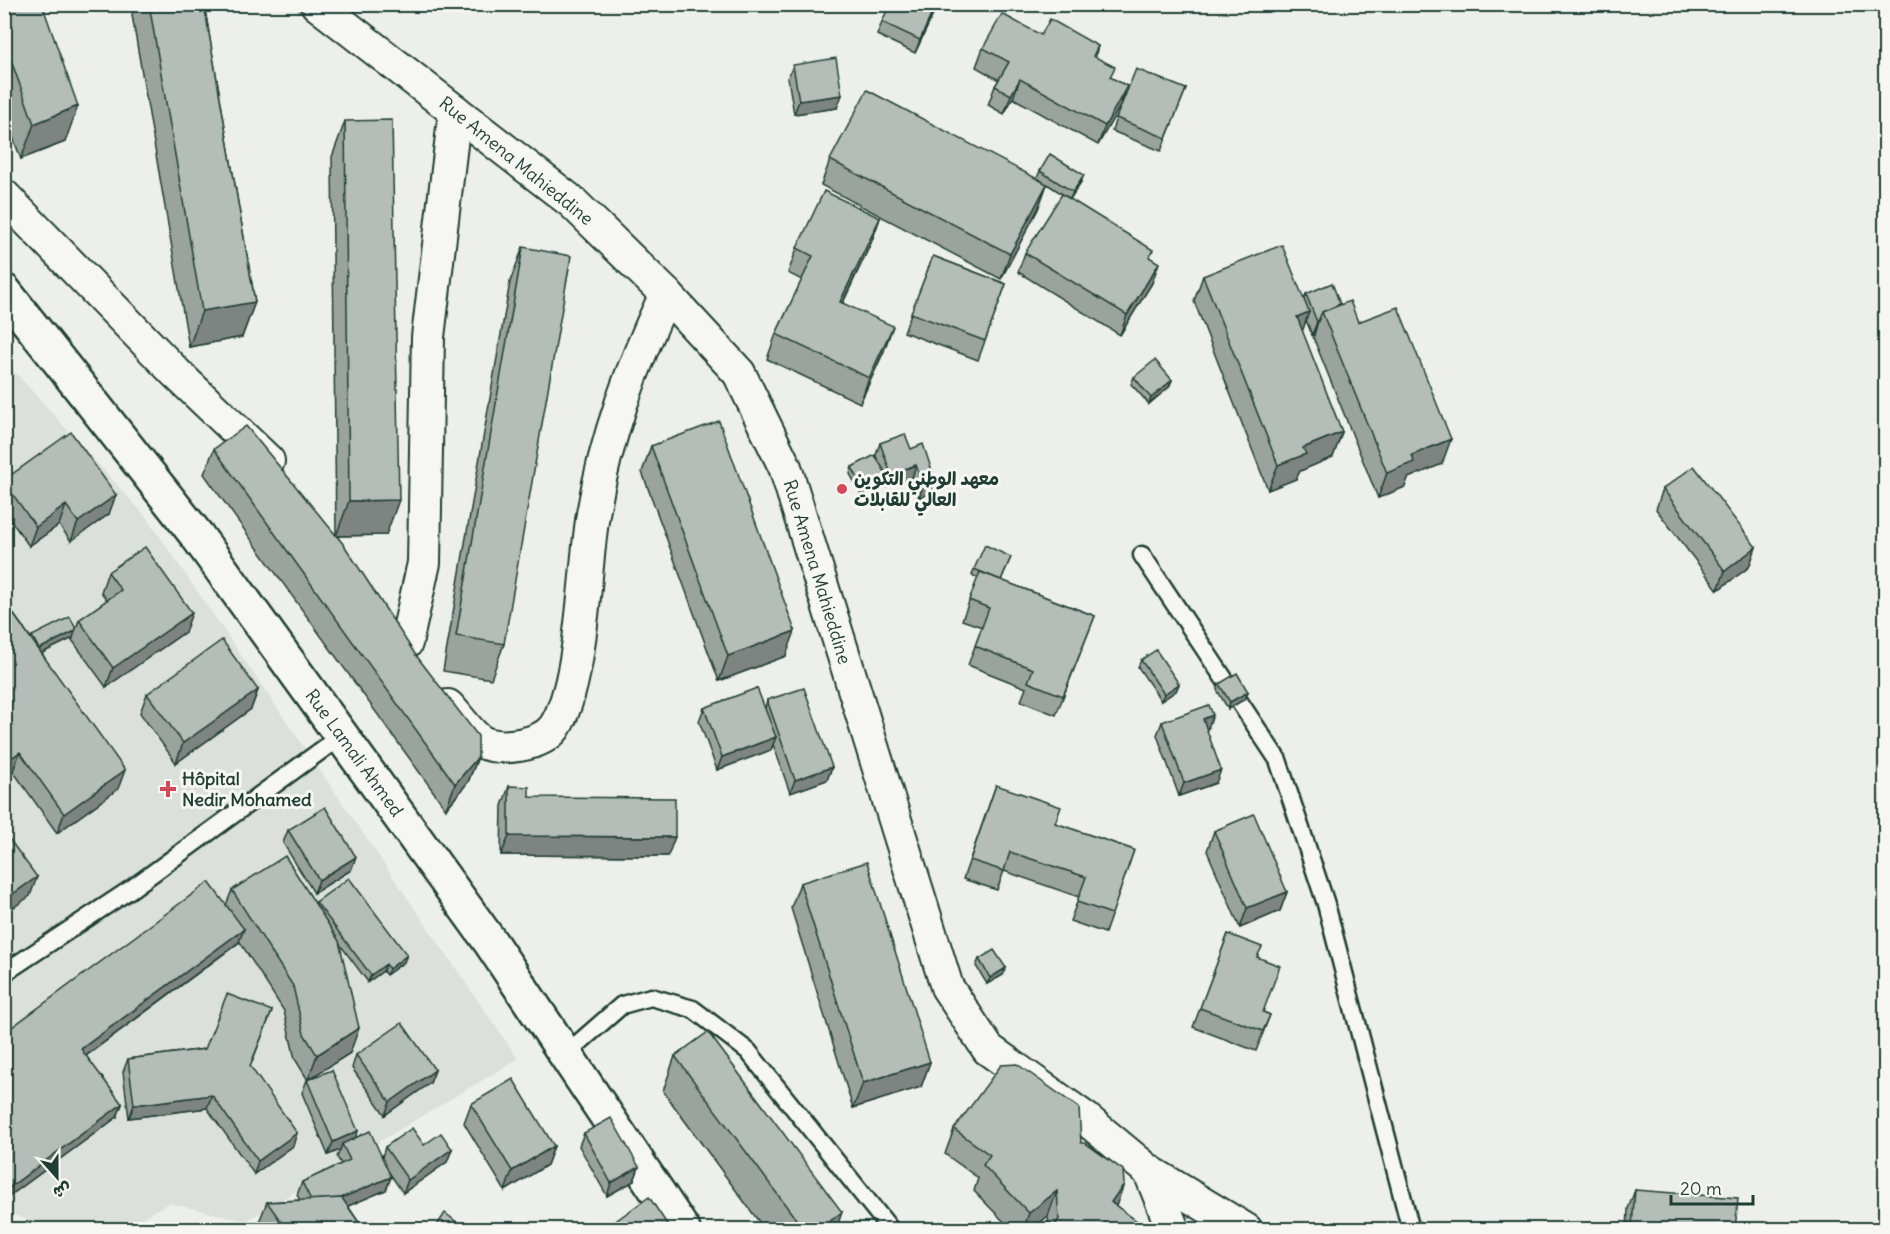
<svg xmlns="http://www.w3.org/2000/svg" width="1890" height="1234" font-family="Delius,'Playpen Sans Arabic',sans-serif">
<rect width="100%" height="100%" fill="#edefea"/>
<filter id="ink" filterUnits="userSpaceOnUse"><feTurbulence type="fractalNoise" baseFrequency=".0167" numOctaves="2"/><feDisplacementMap in="SourceGraphic" scale="12" xChannelSelector="R" yChannelSelector="G"/><feConvolveMatrix kernelMatrix="1 2 1 2 8 2 1 2 1" color-interpolation-filters="sRGB"/></filter>
<g filter="url(#ink)">
<!-- built -->
<polygon fill="#dce0db" points="4,360 147,518 518,1059 246,1221 169,1203 122,1229 52,1230 5,1211"/>
<g fill="none" stroke-linecap="round" stroke-linejoin="round">
<!-- service casing -->
<g stroke="#1f3d34" stroke-width="21">
<g id="service">
<polyline points="1142,555 1278,760 1326,904 1411,1230"/>
<polyline points="4,973 131,889 341,736"/>
<polyline points="566,1054 622,1005 651,997 693,1009 748,1051 891,1230"/>
</g>
</g>
<!-- minor casing -->
<g stroke="#1f3d34" stroke-width="36">
<g id="minor">
<polyline points="317,4 572,202 666,294 739,373 785,467 947,987 988,1049 1086,1119 1150,1172 1173,1230"/>
<polyline points="4,196 176,373 268,461"/>
<polyline points="406,643 424,563 428,337 455,111"/>
<path d="M448 706C456 714 472 737 482 742 501 751 541 745 554 728 583 686 584 567 593 514 606 436 633 365 666 294"/>
<polyline points="1150,1172 1246,1230"/>
</g>
</g>
<!-- primary casing -->
<g stroke="#1f3d34" stroke-width="38">
<polyline id="primary" points="4,291 198,537 491,943 683,1230"/>
</g>
<!-- service -->
<use href="#service" stroke="#f6f6f2" stroke-width="16"/>
<!-- minor -->
<use href="#minor" stroke="#f6f6f2" stroke-width="32"/>
<!-- primary -->
<use href="#primary" stroke="#f6f6f2" stroke-width="33"/>
</g>
<!-- wall -->
<g fill="#9ba39e" stroke="#1f3d34" stroke-width="1.5">
<polygon points="4,4 65,142 21,159 4,113"/>
<polygon points="135,4 204,4 255,302 242,337 189,347 132,15"/>
<polygon points="938,4 915,53 877,35 882,22"/>
<polygon points="1041,35 1098,46 1095,57 1111,78 1127,86 1120,106 1098,145 1013,98 1004,114 988,105 995,86 999,80 976,67 983,48"/>
<polygon points="793,65 837,108 794,114 788,78"/>
<polygon points="1186,89 1161,151 1112,131 1116,118"/>
<polygon points="345,121 386,535 337,536 478,757 468,782 446,809 204,474 214,449 336,536 332,157"/>
<polygon points="830,160 1042,181 1037,178 1040,171 1081,182 1070,199 1047,184 1038,209 1001,279 821,185"/>
<polygon points="880,218 871,243 843,303 884,351 860,403 767,359 776,334 802,280 788,273 797,248"/>
<polygon points="523,247 504,644 491,679 443,671 510,282"/>
<polygon points="1025,253 1152,283 1120,335 1018,272"/>
<polygon points="933,256 1006,284 978,360 904,332"/>
<polygon points="1203,276 1304,299 1306,294 1340,304 1358,322 1442,464 1408,478 1405,487 1378,498 1313,337 1314,335 1312,335 1306,320 1302,331 1342,432 1333,457 1300,471 1296,479 1268,490 1194,301"/>
<polygon points="1134,377 1172,380 1169,387 1149,404 1131,384"/>
<polygon points="880,443 911,449 931,493 919,498 912,478 886,487 885,483 862,496 850,474 852,467 876,455"/>
<polygon points="651,446 786,656 719,681 642,472"/>
<polygon points="4,480 109,514 71,541 59,525 29,546 4,511"/>
<polygon points="1663,489 1756,547 1749,567 1718,590 1656,509"/>
<polygon points="1011,557 1001,580 1095,616 1056,715 1021,701 1026,688 968,665 982,627 962,620 978,578 972,575 974,569"/>
<polygon points="108,572 185,632 106,687 72,640 73,638 42,653 118,789 57,833 13,771 4,777 4,601 31,638 32,636 76,629 79,620 107,600 101,592"/>
<polygon points="1141,660 1179,684 1176,691 1161,701 1138,667"/>
<polygon points="1219,684 1248,692 1245,699 1228,709 1217,690"/>
<polygon points="258,690 251,709 176,763 140,713 147,694"/>
<polygon points="767,700 832,767 827,780 790,793 773,744 771,750 717,770 699,721 704,708 765,708"/>
<polygon points="1162,722 1208,728 1206,729 1216,783 1179,796 1157,735"/>
<polygon points="996,785 1055,823 1134,850 1105,933 1070,921 1079,897 1004,871 997,890 963,879"/>
<polygon points="509,786 529,797 668,856 501,855 502,806"/>
<polygon points="288,830 356,857 351,870 314,893 283,843"/>
<polygon points="1214,831 1287,892 1280,911 1240,928 1207,851"/>
<polygon points="800,883 930,1062 921,1087 853,1108 791,908"/>
<polygon points="232,890 315,904 316,902 404,962 386,975 383,971 368,982 339,943 350,1053 308,1079 355,1138 382,1157 385,1147 424,1145 452,1149 447,1162 403,1193 388,1171 391,1177 386,1190 348,1206 364,1230 259,1230 257,1227 267,1202 300,1200 297,1195 302,1182 341,1164 337,1157 340,1150 328,1155 302,1093 307,1080 308,1080 295,1059 284,1011 240,942 86,1056 122,1104 117,1117 4,1200 4,1033 226,905"/>
<polygon points="1886,933 1886,983 1880,983 1881,945"/>
<polygon points="1228,934 1258,957 1263,1012 1270,1015 1256,1051 1193,1027"/>
<polygon points="979,959 1003,975 987,984 976,966"/>
<polygon points="272,1011 250,1067 293,1146 254,1174 207,1108 129,1118 123,1072 128,1059 205,1049"/>
<polygon points="356,1055 435,1070 430,1083 385,1115 352,1068"/>
<polygon points="675,1056 836,1230 765,1230 663,1091"/>
<polygon points="471,1104 554,1146 547,1165 505,1191 464,1123"/>
<polygon points="954,1129 1081,1143 1116,1206 1149,1230 1049,1230 1048,1216 1031,1230 1012,1230 974,1191 978,1178 945,1154"/>
<polygon points="584,1133 639,1167 634,1181 607,1196 579,1146"/>
<polygon points="1635,1190 1735,1230 1627,1230 1628,1209"/>
</g>
<!-- shaded-wall -->
<g fill="#7e8481" stroke="#1f3d34" stroke-width="1.5">
<polygon points="936,4 938,4 915,53 920,40"/>
<polygon points="1020,79 1013,98 1004,114 1011,95"/>
<polygon points="1127,86 1120,106 1098,145 1105,126"/>
<polygon points="842,95 837,108 794,114 799,101"/>
<polygon points="78,106 65,142 21,159 34,124"/>
<polygon points="1084,175 1081,182 1070,199 1073,192"/>
<polygon points="1047,184 1038,209 1001,279 1010,254"/>
<polygon points="880,218 871,243 831,327 840,302"/>
<polygon points="1159,263 1152,283 1120,335 1127,315"/>
<polygon points="255,302 242,337 189,347 202,311"/>
<polygon points="1309,312 1300,338 1297,317"/>
<polygon points="1318,321 1314,335 1312,335 1317,322"/>
<polygon points="893,326 884,351 860,403 869,378"/>
<polygon points="1172,380 1169,387 1149,404 1151,398"/>
<polygon points="1342,432 1333,457 1300,471 1296,479 1268,490 1278,465 1303,448"/>
<polygon points="1451,439 1442,464 1408,478 1405,487 1378,498 1387,473 1412,455"/>
<polygon points="916,465 912,478 886,487 891,474"/>
<polygon points="888,477 885,483 862,496 864,490"/>
<polygon points="935,480 931,493 919,498 923,485"/>
<polygon points="116,495 109,514 71,541 78,522"/>
<polygon points="399,500 386,535 336,536 349,501"/>
<polygon points="66,505 59,525 29,546 36,527"/>
<polygon points="1756,547 1749,567 1718,590 1725,571"/>
<polygon points="192,613 185,632 106,687 113,668"/>
<polygon points="75,631 73,638 36,656 39,649"/>
<polygon points="795,631 786,656 719,681 728,656"/>
<polygon points="1179,684 1176,691 1161,701 1164,694"/>
<polygon points="258,690 251,709 176,763 183,743"/>
<polygon points="1248,692 1245,699 1228,709 1230,702"/>
<polygon points="1213,715 1208,728 1198,732 1203,719"/>
<polygon points="776,737 771,750 717,770 722,757"/>
<polygon points="20,752 13,771 4,777 4,763"/>
<polygon points="478,757 468,782 446,809 455,784"/>
<polygon points="832,767 827,780 790,793 795,780"/>
<polygon points="125,770 118,789 57,833 64,814"/>
<polygon points="1221,770 1216,783 1179,796 1184,783"/>
<polygon points="509,836 675,837 668,856 501,855"/>
<polygon points="356,857 351,870 314,893 319,880"/>
<polygon points="37,877 30,896 4,914 4,900"/>
<polygon points="1287,892 1280,911 1240,928 1247,908"/>
<polygon points="244,929 239,942 76,1063 81,1049"/>
<polygon points="407,955 404,962 386,975 389,969"/>
<polygon points="386,964 383,971 368,982 371,975"/>
<polygon points="1006,968 1003,975 987,984 990,978"/>
<polygon points="1886,968 1886,983 1880,983"/>
<polygon points="359,1028 350,1053 308,1080 317,1055"/>
<polygon points="930,1062 921,1087 853,1108 863,1083"/>
<polygon points="435,1070 430,1083 385,1115 390,1102"/>
<polygon points="212,1095 207,1108 129,1118 134,1105"/>
<polygon points="122,1104 117,1117 4,1200 4,1193 6,1190"/>
<polygon points="358,1131 353,1145 342,1144 340,1150 328,1155 333,1142"/>
<polygon points="297,1133 293,1146 254,1174 258,1161"/>
<polygon points="554,1146 547,1165 505,1191 512,1171"/>
<polygon points="452,1149 447,1162 403,1193 408,1180"/>
<polygon points="639,1167 634,1181 607,1196 611,1183"/>
<polygon points="391,1177 386,1190 310,1222 315,1209"/>
<polygon points="1124,1184 1115,1209 1111,1202"/>
<polygon points="1057,1191 1048,1216 1031,1230 1023,1230 1029,1213"/>
<polygon points="842,1212 836,1230 818,1230"/>
<polygon points="1632,1226 1674,1230 1631,1230"/>
</g>
<!-- building -->
<g fill="#b4bdb8" stroke="#1f3d34" stroke-width="1.5">
<polygon points="4,4 42,4 78,106 34,124 4,41"/>
<polygon points="149,4 204,4 255,302 202,311"/>
<polygon points="890,4 936,4 920,40 882,22"/>
<polygon points="1002,14 1041,35 1050,19 1098,46 1093,56 1115,67 1110,77 1127,86 1105,126 1020,79 1011,95 995,86 1009,62 983,48"/>
<polygon points="836,58 842,95 799,101 793,65"/>
<polygon points="1136,69 1186,89 1166,138 1116,118"/>
<polygon points="867,90 1047,184 1010,254 830,160"/>
<polygon points="392,120 399,500 349,501 345,121"/>
<polygon points="1050,154 1084,175 1073,192 1040,171"/>
<polygon points="824,191 880,218 840,302 893,326 869,378 776,334 813,256 797,248"/>
<polygon points="1062,194 1153,250 1149,257 1159,263 1127,315 1025,253"/>
<polygon points="1282,245 1309,312 1297,317 1342,432 1303,448 1306,454 1278,465 1203,276"/>
<polygon points="523,247 571,256 504,644 456,636"/>
<polygon points="933,256 1006,284 985,341 911,313"/>
<polygon points="1332,283 1340,304 1322,312 1318,321 1317,322 1306,294"/>
<polygon points="1350,301 1358,322 1398,307 1451,439 1412,455 1414,462 1387,473 1322,312"/>
<polygon points="1155,360 1172,380 1151,398 1134,377"/>
<polygon points="719,421 795,631 728,656 651,446"/>
<polygon points="246,426 344,545 415,654 478,736 478,757 455,784 214,449"/>
<polygon points="71,432 116,495 78,522 66,505 36,527 4,482 4,480"/>
<polygon points="905,434 911,449 923,444 935,480 923,485 916,465 891,474 880,443"/>
<polygon points="875,455 888,477 864,490 852,467"/>
<polygon points="1694,466 1756,547 1725,571 1663,489"/>
<polygon points="985,545 1011,557 1001,580 974,569"/>
<polygon points="145,547 192,613 113,668 79,620 121,590 108,572"/>
<polygon points="980,572 1095,616 1063,696 1028,682 1033,669 975,646 989,608 969,600"/>
<polygon points="4,601 125,770 64,814 20,752 4,763"/>
<polygon points="70,617 76,629 75,631 39,649 32,636"/>
<polygon points="222,640 258,690 183,743 147,694"/>
<polygon points="1156,650 1179,684 1164,694 1141,660"/>
<polygon points="1237,673 1248,692 1230,702 1219,684"/>
<polygon points="757,688 776,737 722,757 704,708"/>
<polygon points="804,688 832,767 795,780 767,700"/>
<polygon points="1209,705 1213,715 1203,719 1221,770 1184,783 1162,722"/>
<polygon points="996,785 1061,807 1055,823 1134,850 1112,914 1077,902 1086,877 1010,852 1004,871 970,860"/>
<polygon points="509,786 529,787 529,797 675,798 675,837 509,836"/>
<polygon points="325,807 356,857 319,880 288,830"/>
<polygon points="1254,814 1287,892 1247,908 1214,831"/>
<polygon points="4,832 37,877 4,900"/>
<polygon points="285,856 339,941 359,1028 317,1055 304,1034 293,986 232,890"/>
<polygon points="867,862 930,1062 863,1083 800,883"/>
<polygon points="349,878 407,955 389,969 386,964 371,975 316,902"/>
<polygon points="209,882 244,929 81,1049 122,1104 6,1190 4,1188 4,1033"/>
<polygon points="1228,934 1262,947 1257,957 1280,966 1263,1012 1270,1015 1263,1031 1200,1008"/>
<polygon points="994,950 1006,968 990,978 979,959"/>
<polygon points="227,994 272,1011 250,1066 297,1133 258,1161 212,1095 134,1105 128,1059 205,1049"/>
<polygon points="402,1023 435,1070 390,1102 356,1055"/>
<polygon points="708,1032 842,1212 818,1230 804,1230 675,1056"/>
<polygon points="1017,1064 1079,1108 1081,1143 1085,1143 1123,1170 1124,1184 1111,1202 1149,1230 1052,1230 1059,1219 1057,1191 1029,1213 983,1165 990,1155 954,1129 1001,1065"/>
<polygon points="332,1070 358,1131 333,1142 307,1080"/>
<polygon points="513,1079 554,1146 512,1171 471,1104"/>
<polygon points="611,1118 639,1167 611,1183 584,1133"/>
<polygon points="412,1128 424,1145 441,1133 452,1149 408,1180 385,1147"/>
<polygon points="370,1131 391,1177 341,1198 311,1200 302,1182 350,1160 342,1144"/>
<polygon points="1635,1190 1738,1198 1735,1230 1674,1230 1632,1226"/>
<polygon points="649,1197 671,1230 603,1230"/>
<polygon points="342,1198 364,1230 287,1230 267,1202"/>
<polygon points="445,1213 467,1230 434,1230"/>
</g>
</g>
<!-- markers -->
<g fill="#d1495b" stroke="#f6f6f2" stroke-width="2">
<circle cx="842" cy="489" r="6"/>
<path d="M165 780h6v6h6v6h-6v6h-6v-6h-6v-6h6z"/>
</g>
<g text-anchor="middle" stroke-width="6" stroke-linejoin="round" paint-order="stroke">
<!-- street labels -->
<g font-size="18" fill="#1f3d34" stroke="#f6f6f2">
<text transform="translate(516 161) rotate(39)" y="6">Rue Amena Mahieddine</text>
<text transform="translate(817 572) rotate(73)" y="6">Rue Amena Mahieddine</text>
<text transform="translate(354 753) rotate(54)" y="6">Rue Lamali Ahmed</text>
</g>
<!-- poi labels -->
<g font-size="18" font-weight="bold" fill="#1f3d34" stroke="#f6f6f2" text-anchor="start">
<text x="854" y="485">معهد الوطني التكوين<tspan x="854" dy="21">العالي للقابلات</tspan></text>
<text x="182" y="785">Hôpital<tspan x="182" dy="21">Nedir Mohamed</tspan></text>
</g>
</g>
<!-- margin -->
<rect width="1890" height="1234" fill="none" stroke="#f6f6f2" stroke-width="24"/>
<rect x="12" y="12" width="1866" height="1210" fill="none" stroke="#1f3d34" stroke-width="2" filter="url(#ink)"/>
<!-- north arrow -->
<g transform="translate(57 1177) rotate(159)" stroke="#f6f6f2" stroke-width="4.5" paint-order="stroke">
<path d="M0-4.5L10 22L0 15L-10 22Z" fill="#1f3d34"/>
<text y="-9" font-size="16" font-weight="bold" text-anchor="middle" fill="#1f3d34">ش</text>
</g>
<!-- scale -->
<path d="M1671 1195v9h82v-9" fill="none" stroke="#1f3d34" stroke-width="3"/>
<text x="1680" y="1195" font-size="18" fill="#1f3d34" stroke="#f6f6f2" stroke-width="4.5" paint-order="stroke">20 m</text>
</svg>
